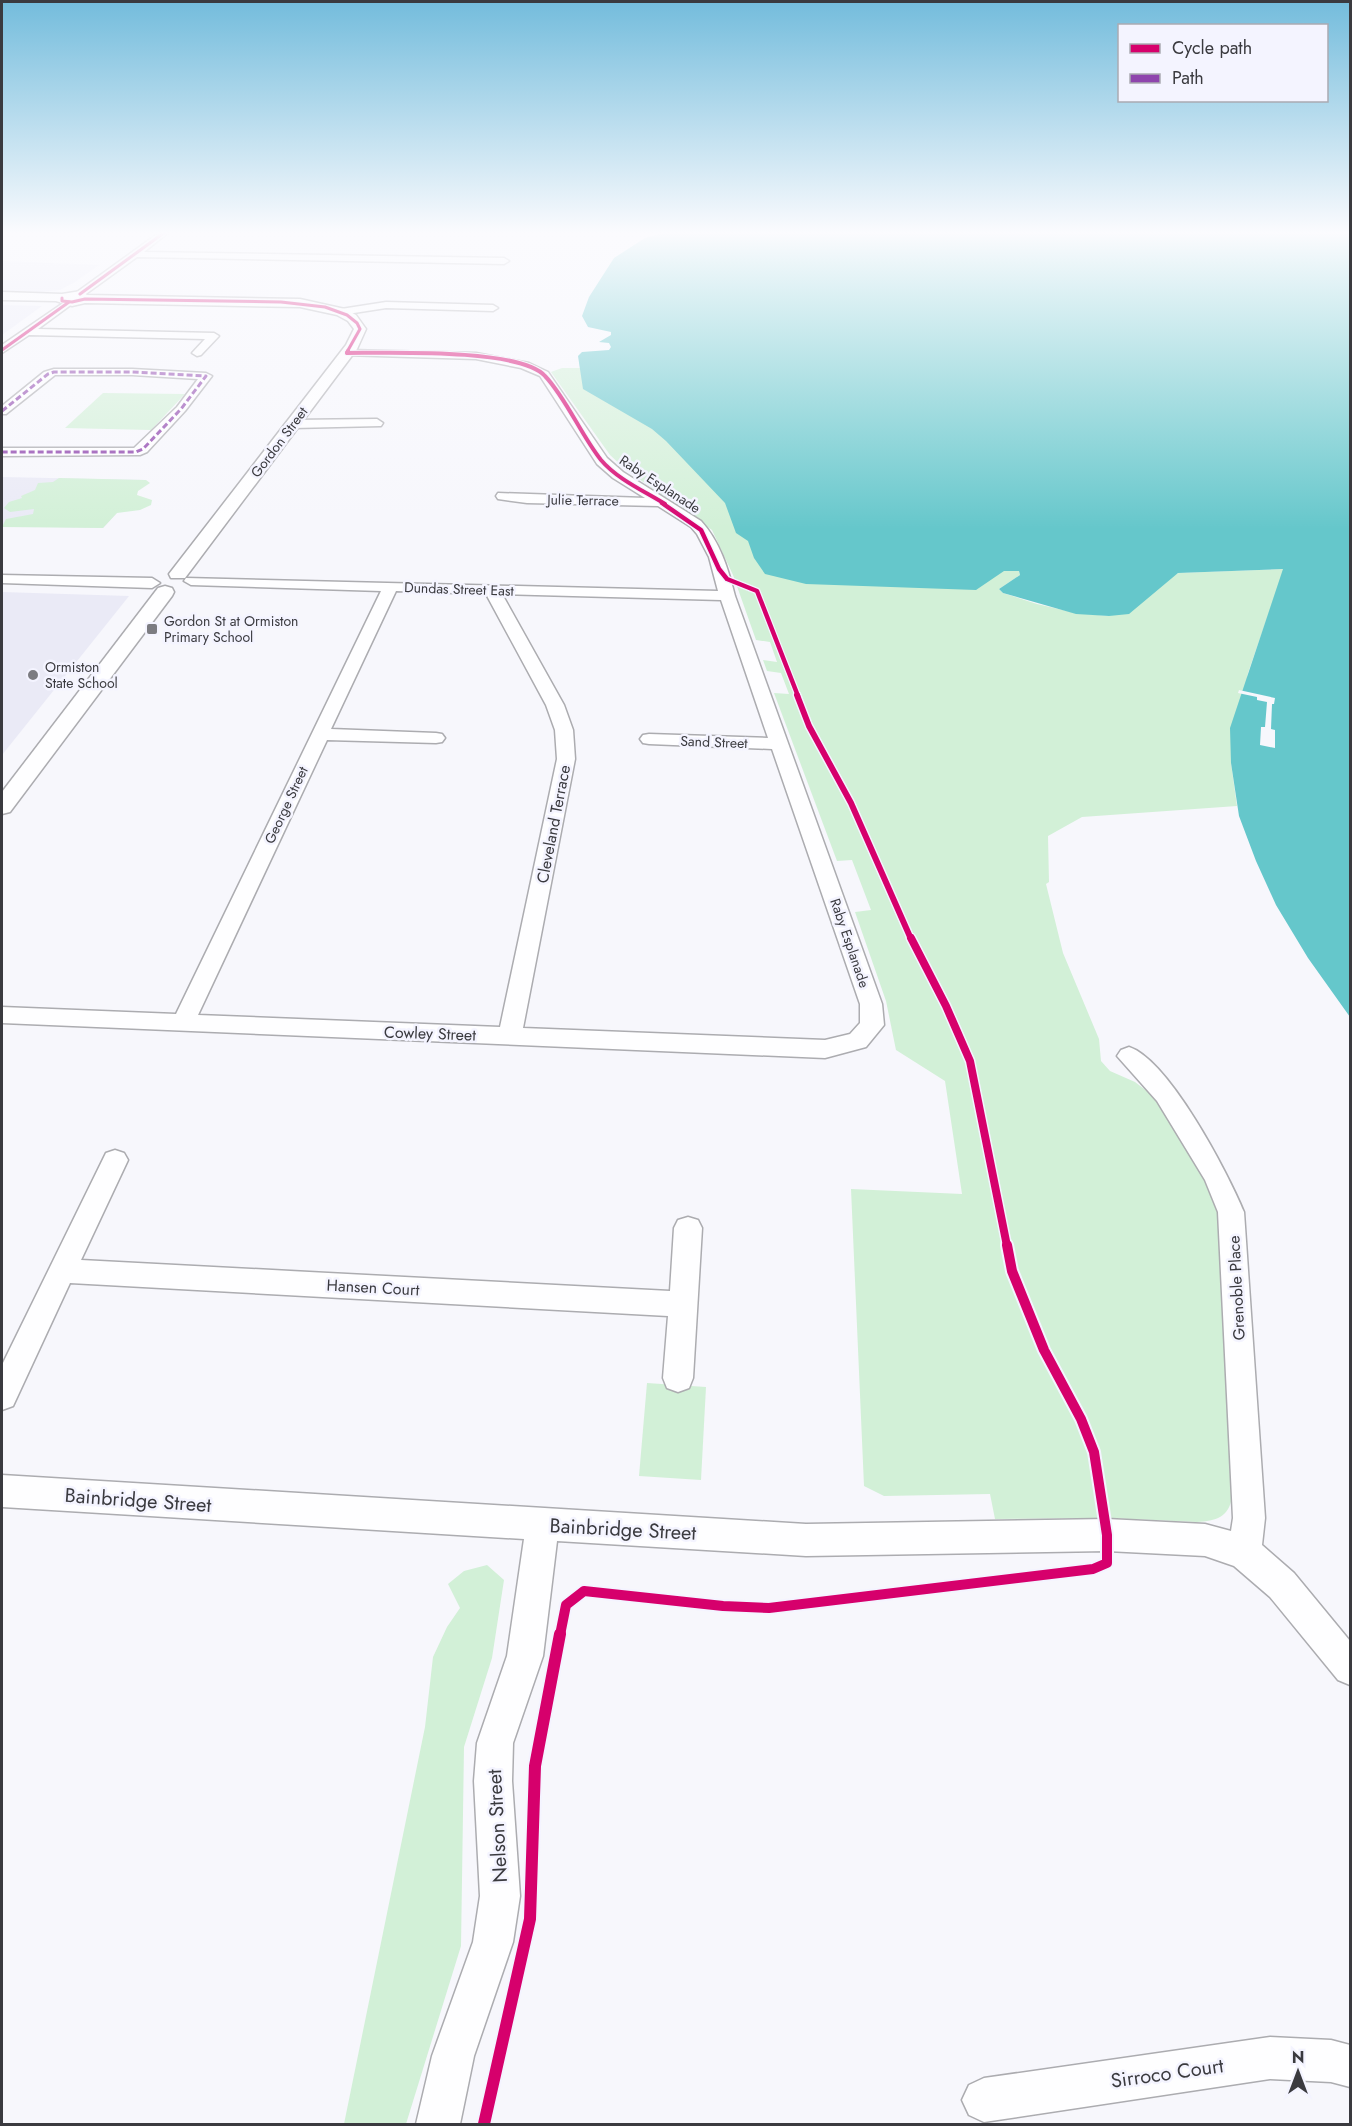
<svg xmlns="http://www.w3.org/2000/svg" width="1352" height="2126" font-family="Jost,sans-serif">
<rect width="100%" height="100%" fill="#f7f7fc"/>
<!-- built -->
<g fill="#eaeaf6">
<polygon points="2,261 99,265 75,282 60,290 33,293 2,292"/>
<polygon points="2,305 42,306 2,335"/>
<polygon points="2,477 146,480 103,528 4,526 2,528"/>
<polygon points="2,592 129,596 2,755"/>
</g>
<!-- green -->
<g fill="#d2f0d7">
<path d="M579 360 1010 570 1019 571 1020 575 999 589 1003 593 1037 604 1076 613 1109 616 1178 573 1284 569 1248 673 1231 763 1237 806 1082 817 1048 836 1049 882 1046 884 1063 953 1099 1039 1101 1061 1110 1071 1135 1082 1156 1098 1204 1177 1219 1215 1232 1497C1229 1517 1216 1521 1197 1522L1110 1518 995 1519 990 1494 884 1496 864 1486 851 1189 962 1194 945 1081 896 1050 886 1001 855 912 871 910 852 860 837 861 774 693 789 694 781 673 767 671 763 660 777 662 770 642 756 640 733 575 712 530 626 470 610 455 551 372 562 368H580Z"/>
<polygon points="103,393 185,394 151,430 65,428"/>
<polygon points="59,478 146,480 150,483 138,491 137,495 152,500 151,505 140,510 117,513 103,528 2,527 6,519 33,514 34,509 10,512 4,508 9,502 22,498 21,496 35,490 38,483 53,482"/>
<polygon points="647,1383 706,1387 701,1480 639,1476"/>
<polygon points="487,1565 504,1580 492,1658 464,1747 461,1946 406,2124 344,2124 425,1727 433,1657 447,1627 460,1608 448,1584 464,1571"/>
</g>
<!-- water -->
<polygon fill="#65c7cb" points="668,232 1350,232 1350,1017 1308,958 1276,905 1256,861 1239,816 1231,763 1230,728 1283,569 1178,573 1129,614 1109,616 1076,614 1003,593 999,589 1020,575 1019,571 1004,571 976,590 806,584 765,574 754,558 748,541 736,533 725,503 666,441 652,429 583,389 578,356 582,352 609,350 611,347 609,343 599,342 611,335 611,332 588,327 582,316 589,297 614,258 645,238"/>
<!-- pier -->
<polygon fill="#f7f7fc" points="1239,690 1275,698 1274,704 1272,704 1271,729 1275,730 1275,748 1260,745 1261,727 1265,727 1267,702 1257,700 1257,697 1238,693"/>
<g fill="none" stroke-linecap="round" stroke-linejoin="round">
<!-- minor casing -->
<g stroke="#acacb0" stroke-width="3">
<g id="minor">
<polygon points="160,232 169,232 144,252 504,258 509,261 504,264 137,257 83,296 77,296 77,292"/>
<polygon points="69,299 72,300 72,304 38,329 214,333 219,336 201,355 197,356 192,353 205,339 29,335 2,353 2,345"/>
<polygon points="386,302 493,305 498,308 493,311 386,308 341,315 336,312 341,309"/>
<path d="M347 350 476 353 529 363 548 372 607 458 623 472 701 521C720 542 728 568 735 596L882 1004 884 1025 866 1047 825 1058 2 1023V1007L176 1014 381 591 191 585 184 581 186 578 718 591 709 557 697 534 691 527 658 506 527 503 498 499 496 496 498 493 645 498 613 478 597 464 540 376 521 368 476 359 343 355V351ZM396 591 486 594 546 705 555 730 557 759 500 1027 198 1015 327 740 436 743 442 742 445 738 442 734 436 733 331 729ZM502 594 721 600 768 738 649 734 643 735 640 739 643 743 649 744 772 749 860 1004V1023L850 1034 825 1040 523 1028 575 759 573 730 564 705Z"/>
<polygon points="54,369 132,369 206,373 212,376 185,411 147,452 140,455 2,456 2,448 134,448 177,407 198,379 132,375 55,375 6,414 2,414 2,406 44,372"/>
<polygon points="377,419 383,423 381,426 293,428 287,424 293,420"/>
<polygon points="2,575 152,578 160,583 152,588 2,583"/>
<path d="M1129 1047C1169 1060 1228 1173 1244 1212L1265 1518 1262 1545 1294 1573 1350 1641V1685L1338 1680 1270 1597 1234 1566 1205 1556 1107 1551 806 1556 557 1541 543 1656 513 1743 512 1781 520 1896 513 1942 474 2056 460 2124H416L432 2056 473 1942 480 1896 474 1781 477 1743 507 1656 524 1539 2 1507V1475L806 1524 1107 1519 1205 1524 1231 1531 1233 1518 1218 1212 1205 1180 1157 1101 1117 1056 1121 1050Z"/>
<polygon points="115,1150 124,1153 128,1160 81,1260 670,1291 674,1228 678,1220 688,1217 698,1220 702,1228 693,1378 689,1388 678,1392 667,1388 663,1378 668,1316 70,1283 13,1406 2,1410 2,1365 106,1153"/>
<polygon points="1270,2037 1331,2040 1350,2045 1350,2087 1331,2082 1270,2079 984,2122 969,2115 962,2100 969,2085 984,2078"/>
</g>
</g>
<!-- tertiary casing -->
<g stroke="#acacb0" stroke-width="3">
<g id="tertiary">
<polygon points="81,291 87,295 300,299 345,309 356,315 366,329 357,349 185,578 171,578 169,574 346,345 354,329 348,321 337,315 300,307 85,303 72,306 56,301 2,300 2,292 62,294"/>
<polygon points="165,586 172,588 174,592 172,596 10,812 2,814 2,792 158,588"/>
</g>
</g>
<!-- minor -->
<use href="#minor" fill="#fefeff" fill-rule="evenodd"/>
<!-- tertiary -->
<use href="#tertiary" fill="#fefeff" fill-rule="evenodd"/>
<!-- quiet -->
<polyline stroke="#8e44ad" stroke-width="3" stroke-dasharray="6 3" stroke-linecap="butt" points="2,411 48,374 54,372 132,372 206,376 181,409 143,449 136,452 2,452"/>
<!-- cycleway-far6 casing -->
<g stroke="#f4f4ff" stroke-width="4.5">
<g id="cycleway-far6">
<polyline points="80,294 165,232"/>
<polyline points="62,298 62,301 72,302 85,299 281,302 325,307 347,315 357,323 360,329 347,352"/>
<polyline points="2,350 69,302"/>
</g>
</g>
<!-- cycleway-far5 casing -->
<g stroke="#f4f4ff" stroke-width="6">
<g id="cycleway-far5">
<polyline points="347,353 348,351"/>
<path d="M347 353C386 353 520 348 545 376 566 398 581 435 601 460 617 479 644 491 665 504"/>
</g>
</g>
<!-- cycleway-far4 casing -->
<g stroke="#f4f4ff" stroke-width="7">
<polyline id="cycleway-far4" points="662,503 701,530 719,569 727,579 757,591 798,696"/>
</g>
<!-- cycleway-far3 casing -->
<g stroke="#f4f4ff" stroke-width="9">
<polyline id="cycleway-far3" points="797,695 809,726 851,803 911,939"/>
</g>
<!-- cycleway-far2 casing -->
<g stroke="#f4f4ff" stroke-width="11">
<polyline id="cycleway-far2" points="911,938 946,1006 970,1061 1007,1246"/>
</g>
<!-- cycleway-far1 casing -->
<g stroke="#f4f4ff" stroke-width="14">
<polyline id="cycleway-far1" points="560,1635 566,1605 584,1591 723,1606 769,1608 1093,1569 1107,1563 1107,1535 1094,1452 1081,1419 1044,1350 1012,1271 1007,1245"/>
</g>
<!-- cycleway casing -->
<g stroke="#f4f4ff" stroke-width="16">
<polyline id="cycleway" points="484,2124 530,1919 535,1766 560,1634"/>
</g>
<!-- cycleway-far6 -->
<use href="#cycleway-far6" stroke="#d6006c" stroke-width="3"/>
<!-- cycleway-far5 -->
<use href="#cycleway-far5" stroke="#d6006c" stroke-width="4"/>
<!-- cycleway-far4 -->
<use href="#cycleway-far4" stroke="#d6006c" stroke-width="4.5"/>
<!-- cycleway-far3 -->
<use href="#cycleway-far3" stroke="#d6006c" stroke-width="6"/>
<!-- cycleway-far2 -->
<use href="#cycleway-far2" stroke="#d6006c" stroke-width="8"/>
<!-- cycleway-far1 -->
<use href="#cycleway-far1" stroke="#d6006c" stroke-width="10"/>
<!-- cycleway -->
<use href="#cycleway" stroke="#d6006c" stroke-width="12"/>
</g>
<!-- sky -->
<linearGradient id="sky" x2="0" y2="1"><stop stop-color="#73bcdc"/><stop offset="0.44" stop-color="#fbfbfe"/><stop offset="1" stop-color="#fbfbfe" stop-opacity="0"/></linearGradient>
<rect width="1352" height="529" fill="url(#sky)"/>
<!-- markers -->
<g fill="#7c7c81" stroke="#f4f4ff" stroke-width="2">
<rect x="146" y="623" width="12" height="12" rx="3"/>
<circle cx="33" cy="675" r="6"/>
</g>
<g text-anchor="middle" stroke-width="5" stroke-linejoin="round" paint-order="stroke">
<!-- far-street labels -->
<g font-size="14" fill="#3a3a3f" stroke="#f4f4ff">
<text transform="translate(279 442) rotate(-53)" y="5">Gordon Street</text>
<text transform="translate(660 484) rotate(33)" y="5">Raby Esplanade</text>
<text transform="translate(583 500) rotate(1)" y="5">Julie Terrace</text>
<text transform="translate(459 589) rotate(2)" y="5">Dundas Street East</text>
<text transform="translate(714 742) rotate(2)" y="5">Sand Street</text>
<text transform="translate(286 805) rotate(-65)" y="5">George Street</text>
<text transform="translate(850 943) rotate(71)" y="5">Raby Esplanade</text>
</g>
<!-- far-poi labels -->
<g font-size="14" fill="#3a3a3f" stroke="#f4f4ff" text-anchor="start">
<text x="164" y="626">Gordon St at Ormiston<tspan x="164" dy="16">Primary School</tspan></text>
<text x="45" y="672">Ormiston<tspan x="45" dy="16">State School</tspan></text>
</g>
<!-- street labels -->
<g font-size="16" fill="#3a3a3f" stroke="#f4f4ff">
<text transform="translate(553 824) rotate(-79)" y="6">Cleveland Terrace</text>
<text transform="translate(430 1033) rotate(2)" y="6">Cowley Street</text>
<text transform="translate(373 1287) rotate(3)" y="6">Hansen Court</text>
<text transform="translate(1236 1288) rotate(-93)" y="6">Grenoble Place</text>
</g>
<!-- near-street labels -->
<g font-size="20" fill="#3a3a3f" stroke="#f4f4ff">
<text transform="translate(138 1500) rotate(4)" y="7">Bainbridge Street</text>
<text transform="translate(623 1529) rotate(3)" y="7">Bainbridge Street</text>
<text transform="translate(497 1826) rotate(-93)" y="7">Nelson Street</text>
<text transform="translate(1167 2073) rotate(-8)" y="7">Sirroco Court</text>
</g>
</g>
<!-- border -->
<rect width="1352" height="2126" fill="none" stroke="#3a3a3f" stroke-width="6"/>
<!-- legend -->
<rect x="1118" y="24" width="210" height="78" fill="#f4f4ff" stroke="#aaaab2" stroke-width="1.5"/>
<rect x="1130" y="44" width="30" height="9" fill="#d6006c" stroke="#aaaab2" stroke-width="1.5"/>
<text x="1172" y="54" font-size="18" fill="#3a3a3f">Cycle path</text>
<rect x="1130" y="74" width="30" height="9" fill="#8e44ad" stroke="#aaaab2" stroke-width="1.5"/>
<text x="1172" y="84" font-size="18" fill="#3a3a3f">Path</text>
<!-- north arrow -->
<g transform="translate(1298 2072)" stroke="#f4f4ff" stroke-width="4.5" paint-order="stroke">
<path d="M0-4.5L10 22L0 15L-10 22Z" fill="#3a3a3f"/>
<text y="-9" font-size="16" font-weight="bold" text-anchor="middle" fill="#3a3a3f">N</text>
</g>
</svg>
